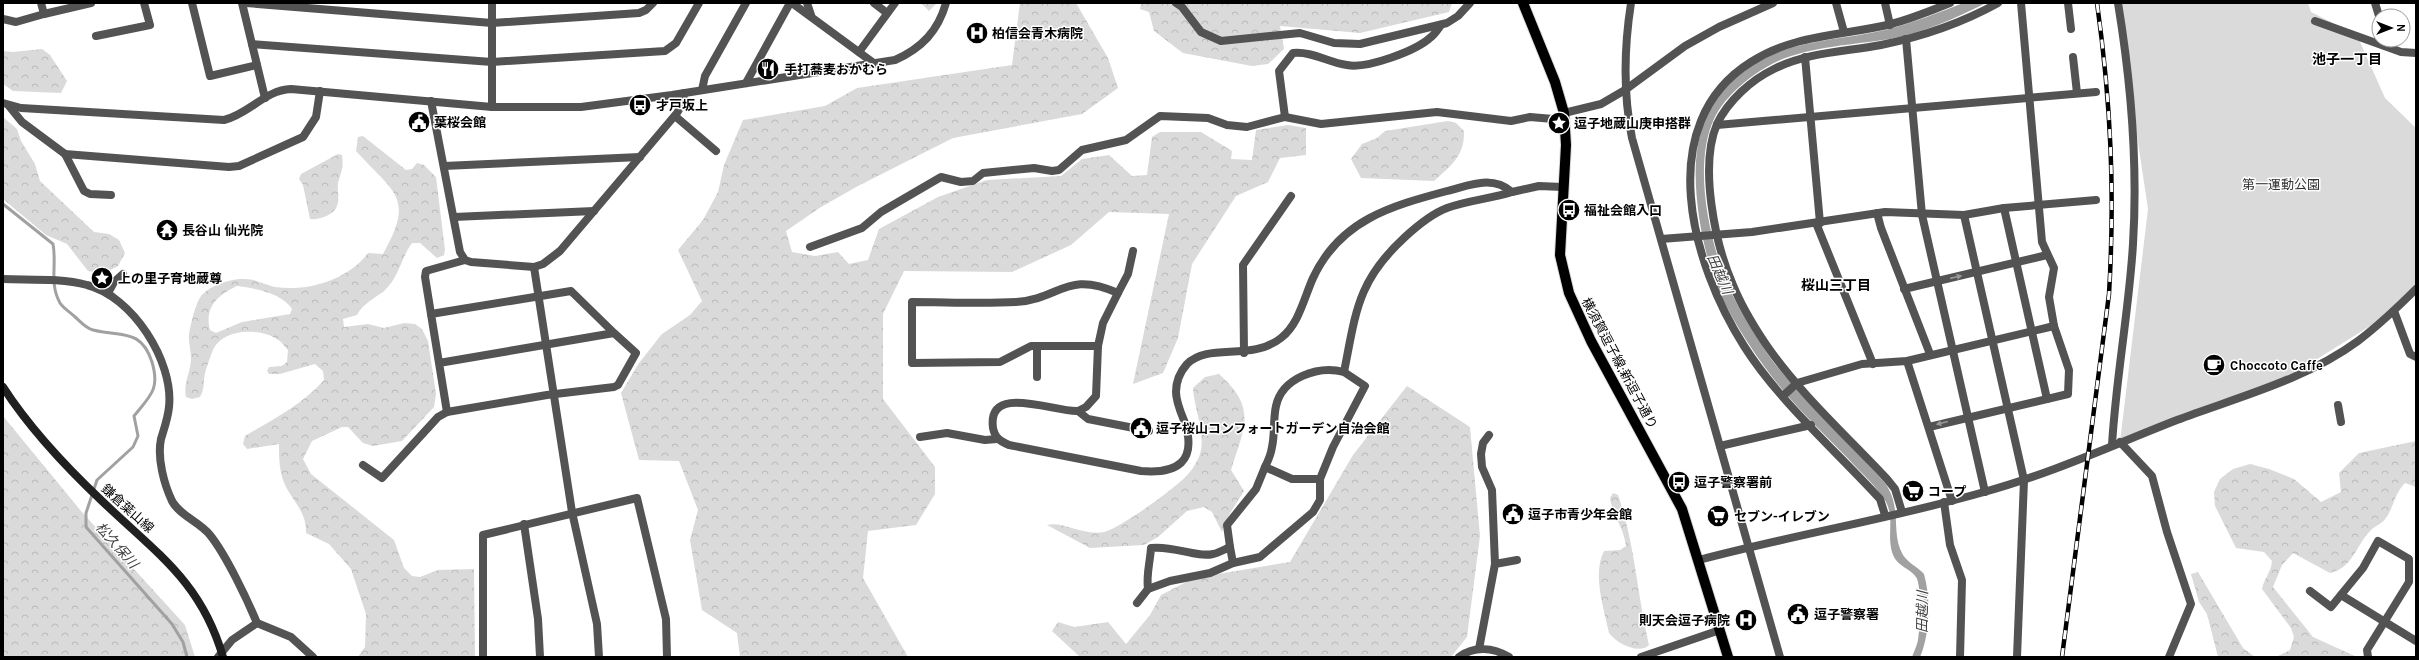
<svg xmlns="http://www.w3.org/2000/svg" width="2419" height="660" font-family="Karla,'Noto Sans JP',sans-serif">
<defs>
<pattern id="forest-crowns" width="20" height="18" patternUnits="userSpaceOnUse"><rect width="20" height="18" fill="#dadada"/><path d="M2 6a3 3 0 1 1 6 0M12 15a3 3 0 1 1 6 0" fill="none" stroke="#b9b9b9"/></pattern>
</defs>
<rect width="100%" height="100%" fill="#fff"/>
<!-- green -->
<polygon fill="#dadada" points="2117,3 2308,3 2311,12 2357,35 2385,98 2416,128 2416,289 2394,311 2282,381 2120,442 2148,209"/>
<!-- forest -->
<g fill="url(#forest-crowns)" fill-rule="evenodd">
<polygon points="921,3 937,3 929,11"/>
<polygon points="1020,3 1076,3 1108,58 1118,88 1082,114 953,138 858,186 821,207 786,231 792,252 815,256 838,252 849,264 868,260 879,229 938,197 987,180 1061,176 1082,159 1109,155 1132,176 1147,175 1152,137 1160,132 1201,132 1232,151 1231,159 1252,160 1256,130 1288,125 1306,128 1306,155 1280,158 1268,182 1236,196 1192,264 1178,338 1163,373 1133,384 1169,214 1109,212 1071,245 1012,272 904,271 883,314 883,399 935,467 935,494 916,525 868,531 863,578 908,657 740,657 737,633 702,610 690,540 698,510 679,461 639,460 621,393 639,363 662,334 690,315 702,301 678,250 703,220 718,192 724,165 743,120 825,106 857,88 1012,65"/>
<polygon points="1141,3 1452,3 1449,12 1360,33 1280,26 1284,49 1268,64 1252,66 1183,53 1154,31 1149,12 1140,9"/>
<polygon points="42,49 50,55 67,81 61,93 13,91 3,84 3,51 13,52"/>
<polygon points="3,117 17,129 21,141 35,164 40,181 94,232 109,234 119,240 125,253 118,266 103,274 88,271 67,244 46,235 3,199"/>
<path d="M1448 121 1456 123 1464 131C1465 155 1451 166 1434 181L1361 178 1351 159 1362 144 1377 138 1385 131Z"/>
<path d="M363 136 406 170 412 169 417 163 424 165 436 177 445 250 444 255 437 258 420 243H412C401 258 399 277 385 290 376 298 363 303 357 315L343 319 344 327 368 324 384 328 404 323 415 324 422 329 428 341 436 394 434 407 402 441 373 446 363 443 348 427H342L312 441 303 459 311 474 394 540 404 568 412 576 420 577 438 570 474 569 475 657H358L365 647 366 614 351 569 329 544 306 533C307 513 293 501 285 485 279 471 279 458 279 444L247 449 243 444 245 436C273 419 302 405 324 380L323 371 315 364 280 374H269L267 371 269 367 282 366 287 362 288 350C285 347 281 341 277 339 260 328 223 328 213 350 210 357 207 366 205 373 203 382 205 389 200 397L192 399 186 397C183 383 191 372 191 358 191 350 188 342 189 334 191 323 195 305 201 296 210 285 232 278 245 279 256 279 265 285 275 287 307 292 348 280 368 253L383 254C415 197 395 194 356 151L358 137ZM237 286C254 288 282 293 292 309L290 314 242 322 216 333 210 330C204 307 218 295 237 286Z"/>
<path d="M338 154 342 155C344 167 341 172 338 183 337 190 340 199 337 206 334 215 319 220 310 219L303 185 299 179 301 174Z"/>
<path d="M1219 374C1258 409 1244 427 1231 470L1244 491 1229 515 1222 532 1212 512 1204 507 1187 511 1158 537 1144 545 1090 548 1047 525C1064 521 1082 536 1104 532 1119 529 1179 486 1189 473 1193 469 1198 460 1200 454 1206 435 1194 408 1193 388L1205 377Z"/>
<polygon points="1407,386 1470,427 1480,536 1467,637 1451,657 1080,657 1052,631 1058,622 1074,627 1108,622 1126,644 1150,615 1161,595 1194,578 1290,562 1353,455"/>
<polygon points="3,416 81,511 185,625 195,657 3,657"/>
<path d="M2416 441V487L2405 483C2394 494 2394 507 2386 518 2383 523 2375 526 2371 530 2356 545 2353 568 2330 573L2293 553 2282 565 2273 587 2313 637 2357 657H2276L2290 650 2294 637 2291 628 2262 589C2264 578 2271 573 2272 561L2264 552 2236 548 2215 506 2214 492 2220 479 2233 469 2250 464 2269 469 2294 479 2321 502 2341 492 2339 473 2359 453Z"/>
<path d="M1613 493 1618 495C1635 543 1637 595 1649 645 1639 655 1616 643 1609 633 1604 609 1592 574 1604 551L1620 550 1626 546C1623 525 1613 517 1610 498Z"/>
<polygon points="2198,572 2243,648 2255,657 2218,657 2207,614 2199,602 2191,574"/>
</g>
<!-- water -->
<path fill="#a1a1a1" d="M1963 3H1986C1957 18 1921 33 1890 39 1853 45 1813 46 1778 61 1754 72 1725 95 1714 119 1692 166 1710 245 1730 290 1741 313 1755 335 1769 356 1784 377 1803 396 1820 414 1842 437 1864 460 1885 483 1903 509 1890 532 1903 555 1908 563 1918 567 1924 574 1931 599 1930 634 1920 657H1912C1914 651 1917 646 1918 640 1920 628 1922 586 1916 577 1910 568 1898 567 1893 555 1886 537 1895 519 1886 502 1878 489 1867 478 1856 467 1832 441 1804 416 1781 388 1758 360 1737 328 1721 296 1710 271 1703 243 1699 217 1691 159 1694 106 1746 69 1788 39 1838 41 1885 30 1912 23 1938 13 1963 3Z"/>
<g fill="none" stroke-linecap="round" stroke-linejoin="round">
<!-- stream -->
<path stroke="#a1a1a1" stroke-width="3" d="M3 204 53 244C57 265 49 283 60 303 63 308 70 312 74 316 80 321 85 328 93 330 121 337 141 328 152 362 160 389 151 395 134 416L138 436 133 447 97 480 86 513V527L172 624 183 642 187 657"/>
<!-- primary casing -->
<g stroke="#dbdbdb" stroke-width="12">
<polyline id="primary" points="1523,3 1555,82 1564,113 1566,145 1560,255 1569,293 1591,341 1682,509 1728,657"/>
</g>
<!-- minor -->
<g stroke="#535353" stroke-width="8">
<polyline points="192,3 210,76 257,65"/>
<polyline points="242,3 265,98"/>
<polyline points="246,3 492,23 639,13 646,10 653,3"/>
<polyline points="492,3 492,107"/>
<polyline points="792,3 875,64"/>
<polyline points="807,3 811,15"/>
<polyline points="874,3 887,13"/>
<polyline points="1836,3 1844,32"/>
<polyline points="1885,3 1890,25"/>
<polyline points="2068,3 2071,29"/>
<polyline points="2375,3 2379,16"/>
<polyline points="44,14 91,3"/>
<polyline points="3,19 16,22 44,14 41,3"/>
<polyline points="2315,21 2401,52 2416,53"/>
<polyline points="96,36 150,25 144,3"/>
<polyline points="1906,39 1922,215 1985,492"/>
<polyline points="252,44 492,62 665,51 676,43 699,3"/>
<polyline points="859,52 895,3"/>
<polyline points="1805,57 1820,223"/>
<polyline points="2073,57 2077,93"/>
<polyline points="746,83 790,3"/>
<polyline points="702,90 705,76 746,3"/>
<polyline points="431,101 460,252 465,260 471,262 534,267 543,264 560,251 677,113 683,103 684,93"/>
<polyline points="9,106 22,122 65,154 229,167 239,166 303,137 316,117 320,91"/>
<polyline points="1564,113 1601,104 1625,90 1685,46 1719,27 1773,3"/>
<polyline points="675,116 716,151"/>
<path d="M1285 117 1279 71 1293 53C1312 51 1329 63 1347 65 1367 69 1416 51 1431 37 1435 34 1438 29 1441 25"/>
<polyline points="1717,125 2096,92"/>
<polyline points="65,154 84,191 90,194 111,195"/>
<polyline points="444,166 640,157"/>
<polyline points="2004,208 2047,399"/>
<polyline points="1877,213 1881,228 1930,354"/>
<polyline points="1964,215 2024,480 2017,657"/>
<polyline points="454,217 594,211"/>
<polyline points="1816,223 1873,364"/>
<polyline points="1661,239 1752,232 1885,212 1964,215 2004,208 2096,200"/>
<polyline points="810,247 862,228 881,212 941,177 961,182 973,181 983,173 1034,168 1052,171 1059,170 1082,150 1126,140 1160,116 1208,118 1227,125 1247,127 1285,117 1321,124 1437,112 1511,121 1530,117 1565,120"/>
<polyline points="534,267 572,512 597,624 599,657"/>
<path d="M3 279C30 280 61 278 87 285 132 296 174 361 169 407 168 418 164 429 161 439 157 458 164 484 172 501 180 516 200 522 210 535 226 555 247 599 257 623"/>
<polyline points="1904,289 2047,255"/>
<polyline points="108,293 114,282 123,274"/>
<polyline points="1118,293 1103,323 1098,346 1096,396 1086,407 1078,411 1088,419 1149,431"/>
<polyline points="2394,311 2410,354 2416,357"/>
<polyline points="431,314 425,277 426,271 465,260"/>
<polyline points="1037,346 1037,377"/>
<path d="M1098 346H1031L1000 362 912 363V302C946 302 981 304 1016 302 1061 299 1066 270 1118 293L1128 274 1133 251"/>
<polyline points="1244,353 1243,265 1291,196"/>
<polyline points="1907,361 1952,501"/>
<polyline points="439,363 431,314 571,291 614,333 439,363 447,412 547,395 614,387 618,385 636,353 614,333"/>
<polyline points="1783,396 1797,383 1862,364 1907,361 2054,326"/>
<polyline points="2338,405 2341,422"/>
<polyline points="1929,427 2068,394 2069,370 2054,326 2049,297 2054,268 2042,242 2021,3"/>
<polyline points="1489,435 1483,443 1481,454 1482,467 1492,490 1495,564"/>
<polyline points="920,437 947,433 985,440 997,439"/>
<polyline points="2120,442 2152,476 2167,532 2191,604 2169,657"/>
<polyline points="1720,446 1811,425"/>
<polyline points="363,465 382,478 438,417 447,412"/>
<path d="M1320 479H1292L1265 467C1268 461 1271 454 1272 447 1275 434 1273 419 1276 406 1282 378 1318 365 1344 372"/>
<polyline points="1944,502 1950,545 1962,580 1960,657"/>
<path d="M1902 512 1895 489 1887 479C1846 435 1799 393 1765 343 1753 325 1741 305 1733 285 1715 244 1699 166 1717 124 1728 101 1751 80 1774 69 1808 52 1844 52 1881 45 1920 37 1962 23 1998 3"/>
<path d="M1885 515 1880 499C1836 451 1778 400 1744 346 1692 265 1652 124 1751 62 1794 34 1843 36 1891 24 1911 19 1930 11 1950 3"/>
<polyline points="524,524 538,619 540,657"/>
<polyline points="1230,547 1227,525 1256,489 1265,467"/>
<path d="M1148 589C1146 575 1150 563 1151 548 1173 545 1196 558 1213 554 1219 553 1225 549 1230 547L1233 563"/>
<polyline points="2310,591 2331,607 2363,568 2378,541 2409,559 2409,582 2367,650 2368,657"/>
<polyline points="2341,595 2416,641"/>
<path d="M1137 603 1148 589 1170 581 1210 573 1233 563 1260 557 1313 512 1320 500V479L1333 447 1365 386 1344 372C1356 312 1357 281 1405 237 1417 226 1431 214 1447 208 1469 200 1490 199 1512 192"/>
<polyline points="1479,649 1495,564 1517,560"/>
<polyline points="483,657 483,535 637,498 666,619 667,657"/>
</g>
<!-- tertiary -->
<g stroke="#535353" stroke-width="8">
<polyline points="1176,3 1182,7 1201,32 1221,41 1300,33 1334,43 1360,44 1447,23 1458,16 1470,3"/>
<path d="M1631 3C1624 48 1623 93 1632 138L1780 657"/>
<path d="M3 103 21 108 224 120C249 114 265 90 291 89L492 107H581L672 95 895 60C922 48 938 31 946 3"/>
<path d="M1078 411C1056 413 987 382 993 428 995 438 1000 441 1009 445L1141 471C1177 474 1197 462 1185 423 1181 413 1176 402 1176 392 1176 382 1180 372 1187 364 1209 342 1251 362 1281 338 1299 324 1304 298 1313 278 1340 220 1391 206 1447 191 1471 185 1492 175 1512 192L1539 186 1563 187"/>
<path d="M2112 445C2116 377 2129 311 2133 244 2138 163 2131 82 2118 3"/>
<path d="M1699 560C1793 535 1890 519 1984 492 2050 474 2113 445 2177 420 2238 397 2305 380 2358 341 2379 325 2398 307 2416 289"/>
<polyline points="218,657 232,640 257,623 291,637 313,657"/>
<path d="M1459 657C1474 646 1493 647 1509 657"/>
<polyline points="1641,657 1720,630"/>
</g>
<!-- secondary -->
<path stroke="#202020" stroke-width="8" d="M3 387C30 429 66 467 102 501 156 553 201 581 223 657"/>
<!-- primary -->
<use href="#primary" stroke="#000" stroke-width="10"/>
<!-- rail casing -->
<g stroke="#000" stroke-width="4.5">
<path id="rail" d="M2062 657 2109 294C2115 193 2111 103 2097 3"/>
</g>
<!-- rail -->
<use href="#rail" stroke="#fff" stroke-width="3" stroke-dasharray="9" stroke-linecap="butt"/>
</g>
<!-- one-way arrows -->
<defs><path id="oneway-solid" d="M-6-.8H1V-3.2L6.5 0L1 3.2V.8H-6Z"/></defs>
<g fill="#989898">
<use href="#oneway-solid" transform="translate(1956 277) rotate(-13)"/>
<use href="#oneway-solid" transform="translate(1942 423) rotate(166)"/>
</g>
<!-- icons -->
<defs>
<g id="hospital-disc" transform="scale(1.15)"><circle r="9.5" fill="#000" stroke="#fff"/><path d="M-5-5h3v3.5h4V-5h3V5h-3V1.5h-4V5h-3Z" fill="#fff"/></g>
<g id="restaurant-disc" transform="scale(1.15)"><circle r="9.5" fill="#000" stroke="#fff"/><path d="M-5-6h1v4h1v-4h1v4h1v-4h1v5L-1.5 .5V6h-2V.5L-5-1ZM5-6V6H3V1.5H1.5Q1.5-4 5-6Z" fill="#fff"/></g>
<g id="bus-disc" transform="scale(1.15)"><circle r="9.5" fill="#000" stroke="#fff"/><path d="M-5-6H5V4H4V6H2V4H-2V6H-4V4H-5ZM-3.5-4V0h7V-4ZM-3.5 1.2v1.5H-2V1.2ZM2 1.2v1.5H3.5V1.2Z" fill="#fff"/></g>
<g id="civic-disc" transform="scale(1.15)"><circle r="9.5" fill="#000" stroke="#fff"/><path d="M-.6-6.5H3V-4.5H.6V-3L4-1V1h2V6H-6V1h2V-1L-.6-3ZM-1.2 2.5V6h2.4V2.5Z" fill="#fff"/></g>
<g id="sight-disc" transform="scale(1.15)"><circle r="9.5" fill="#000" stroke="#fff"/><path d="M0-6L1.8-2.2L6-1.7L2.9 1.2L3.7 5.4L0 3.3L-3.7 5.4L-2.9 1.2L-6-1.7L-1.8-2.2Z" fill="#fff"/></g>
<g id="temple-disc" transform="scale(1.15)"><circle r="9.5" fill="#000" stroke="#fff"/><path d="M0-6L5-2H3V0L6.5 2.5H4V6H1.5V3h-3V6H-4V2.5H-6.5L-3 0V-2H-5Z" fill="#fff"/></g>
<g id="cafe-disc" transform="scale(1.15)"><circle r="9.5" fill="#000" stroke="#fff"/><path d="M-5.5-4.5H6V0H3Q3 3.5 0 3.5H-2.5Q-5.5 3.5-5.5 0ZM3-3.2v2h1.7v-2ZM-6 4.5H4V6H-6Z" fill="#fff"/></g>
<g id="supermarket-disc" transform="scale(1.15)"><circle r="9.5" fill="#000" stroke="#fff"/><path d="M-6-5.5h2.5l.6 2H6L4.5 2H-2.5L-4.4-4H-6ZM-1.5 3.2a1.3 1.3 0 1 0 .1 0ZM3 3.2a1.3 1.3 0 1 0 .1 0Z" fill="#fff"/></g>
</defs>
<g fill-rule="evenodd">
<use href="#hospital-disc" x="977" y="33"/>
<use href="#restaurant-disc" x="768" y="69"/>
<use href="#bus-disc" x="640" y="105"/>
<use href="#civic-disc" x="419" y="122"/>
<use href="#sight-disc" x="1559" y="123"/>
<use href="#bus-disc" x="1569" y="210"/>
<use href="#temple-disc" x="167" y="230"/>
<use href="#sight-disc" x="102" y="278"/>
<use href="#cafe-disc" x="2214" y="365"/>
<use href="#civic-disc" x="1141" y="428"/>
<use href="#bus-disc" x="1679" y="482"/>
<use href="#supermarket-disc" x="1913" y="491"/>
<use href="#civic-disc" x="1513" y="514"/>
<use href="#supermarket-disc" x="1718" y="516"/>
<use href="#civic-disc" x="1798" y="614"/>
<use href="#hospital-disc" x="1746" y="620"/>
</g>
<g text-anchor="middle" stroke-width="3" stroke-linejoin="round" paint-order="stroke">
<!-- poi labels -->
<g font-size="13" font-weight="bold" fill="#000" stroke="#fff" text-anchor="start">
<text x="992" y="38">柏信会青木病院</text>
<text x="784" y="74">手打蕎麦おかむら</text>
<text x="656" y="110">才戸坂上</text>
<text x="434" y="127">葉桜会館</text>
<text x="1574" y="128">逗子地蔵山庚申搭群</text>
<text x="1584" y="215">福祉会館入口</text>
<text x="182" y="235">長谷山 仙光院</text>
<text x="118" y="283">上の里子育地蔵尊</text>
<text x="2230" y="370">Choccoto Caffe</text>
<text x="1156" y="433">逗子桜山コンフォートガーデン自治会館</text>
<text x="1694" y="487">逗子警察署前</text>
<text x="1928" y="496">コープ</text>
<text x="1528" y="519">逗子市青少年会館</text>
<text x="1734" y="521">セブン-イレブン</text>
<text x="1814" y="619">逗子警察署</text>
<text x="1730" y="625" text-anchor="end">則天会逗子病院</text>
</g>
<!-- park labels -->
<g font-size="13" fill="#313131" stroke="#fff">
<text x="2281" y="189">第一運動公園</text>
</g>
<!-- street labels -->
<g font-size="13" fill="#000" stroke="#fff">
<text transform="translate(1620 363) rotate(62)" y="5">横須賀逗子線;新逗子通り</text>
<text transform="translate(128 508) rotate(42)" y="5">鎌倉葉山線</text>
</g>
<!-- neighbourhood labels -->
<g font-size="14" font-weight="bold" fill="#000" stroke="#fff">
<text x="2347" y="64">池子一丁目</text>
<text x="1836" y="290">桜山三丁目</text>
</g>
<!-- water labels -->
<g font-size="14" font-style="italic" fill="#424242" stroke="#fff">
<text transform="translate(1720 274) rotate(66)" y="5">田越川</text>
<text transform="translate(117 545) rotate(49)" y="5">松久保川</text>
<text transform="translate(1922 612) rotate(-89)" y="5">田越川</text>
</g>
</g>
<!-- border -->
<rect width="2419" height="660" fill="none" stroke="#000000" stroke-width="8"/>
<!-- north arrow -->
<g transform="translate(2391 28) rotate(90)"><circle r="19" fill="#ffffff" stroke="#999999"/>
<path d="M0-3L7 15L0 10L-7 15Z" fill="#000000"/>
<text y="-6" font-size="11" font-weight="bold" text-anchor="middle" fill="#000000">N</text>
</g>
</svg>
